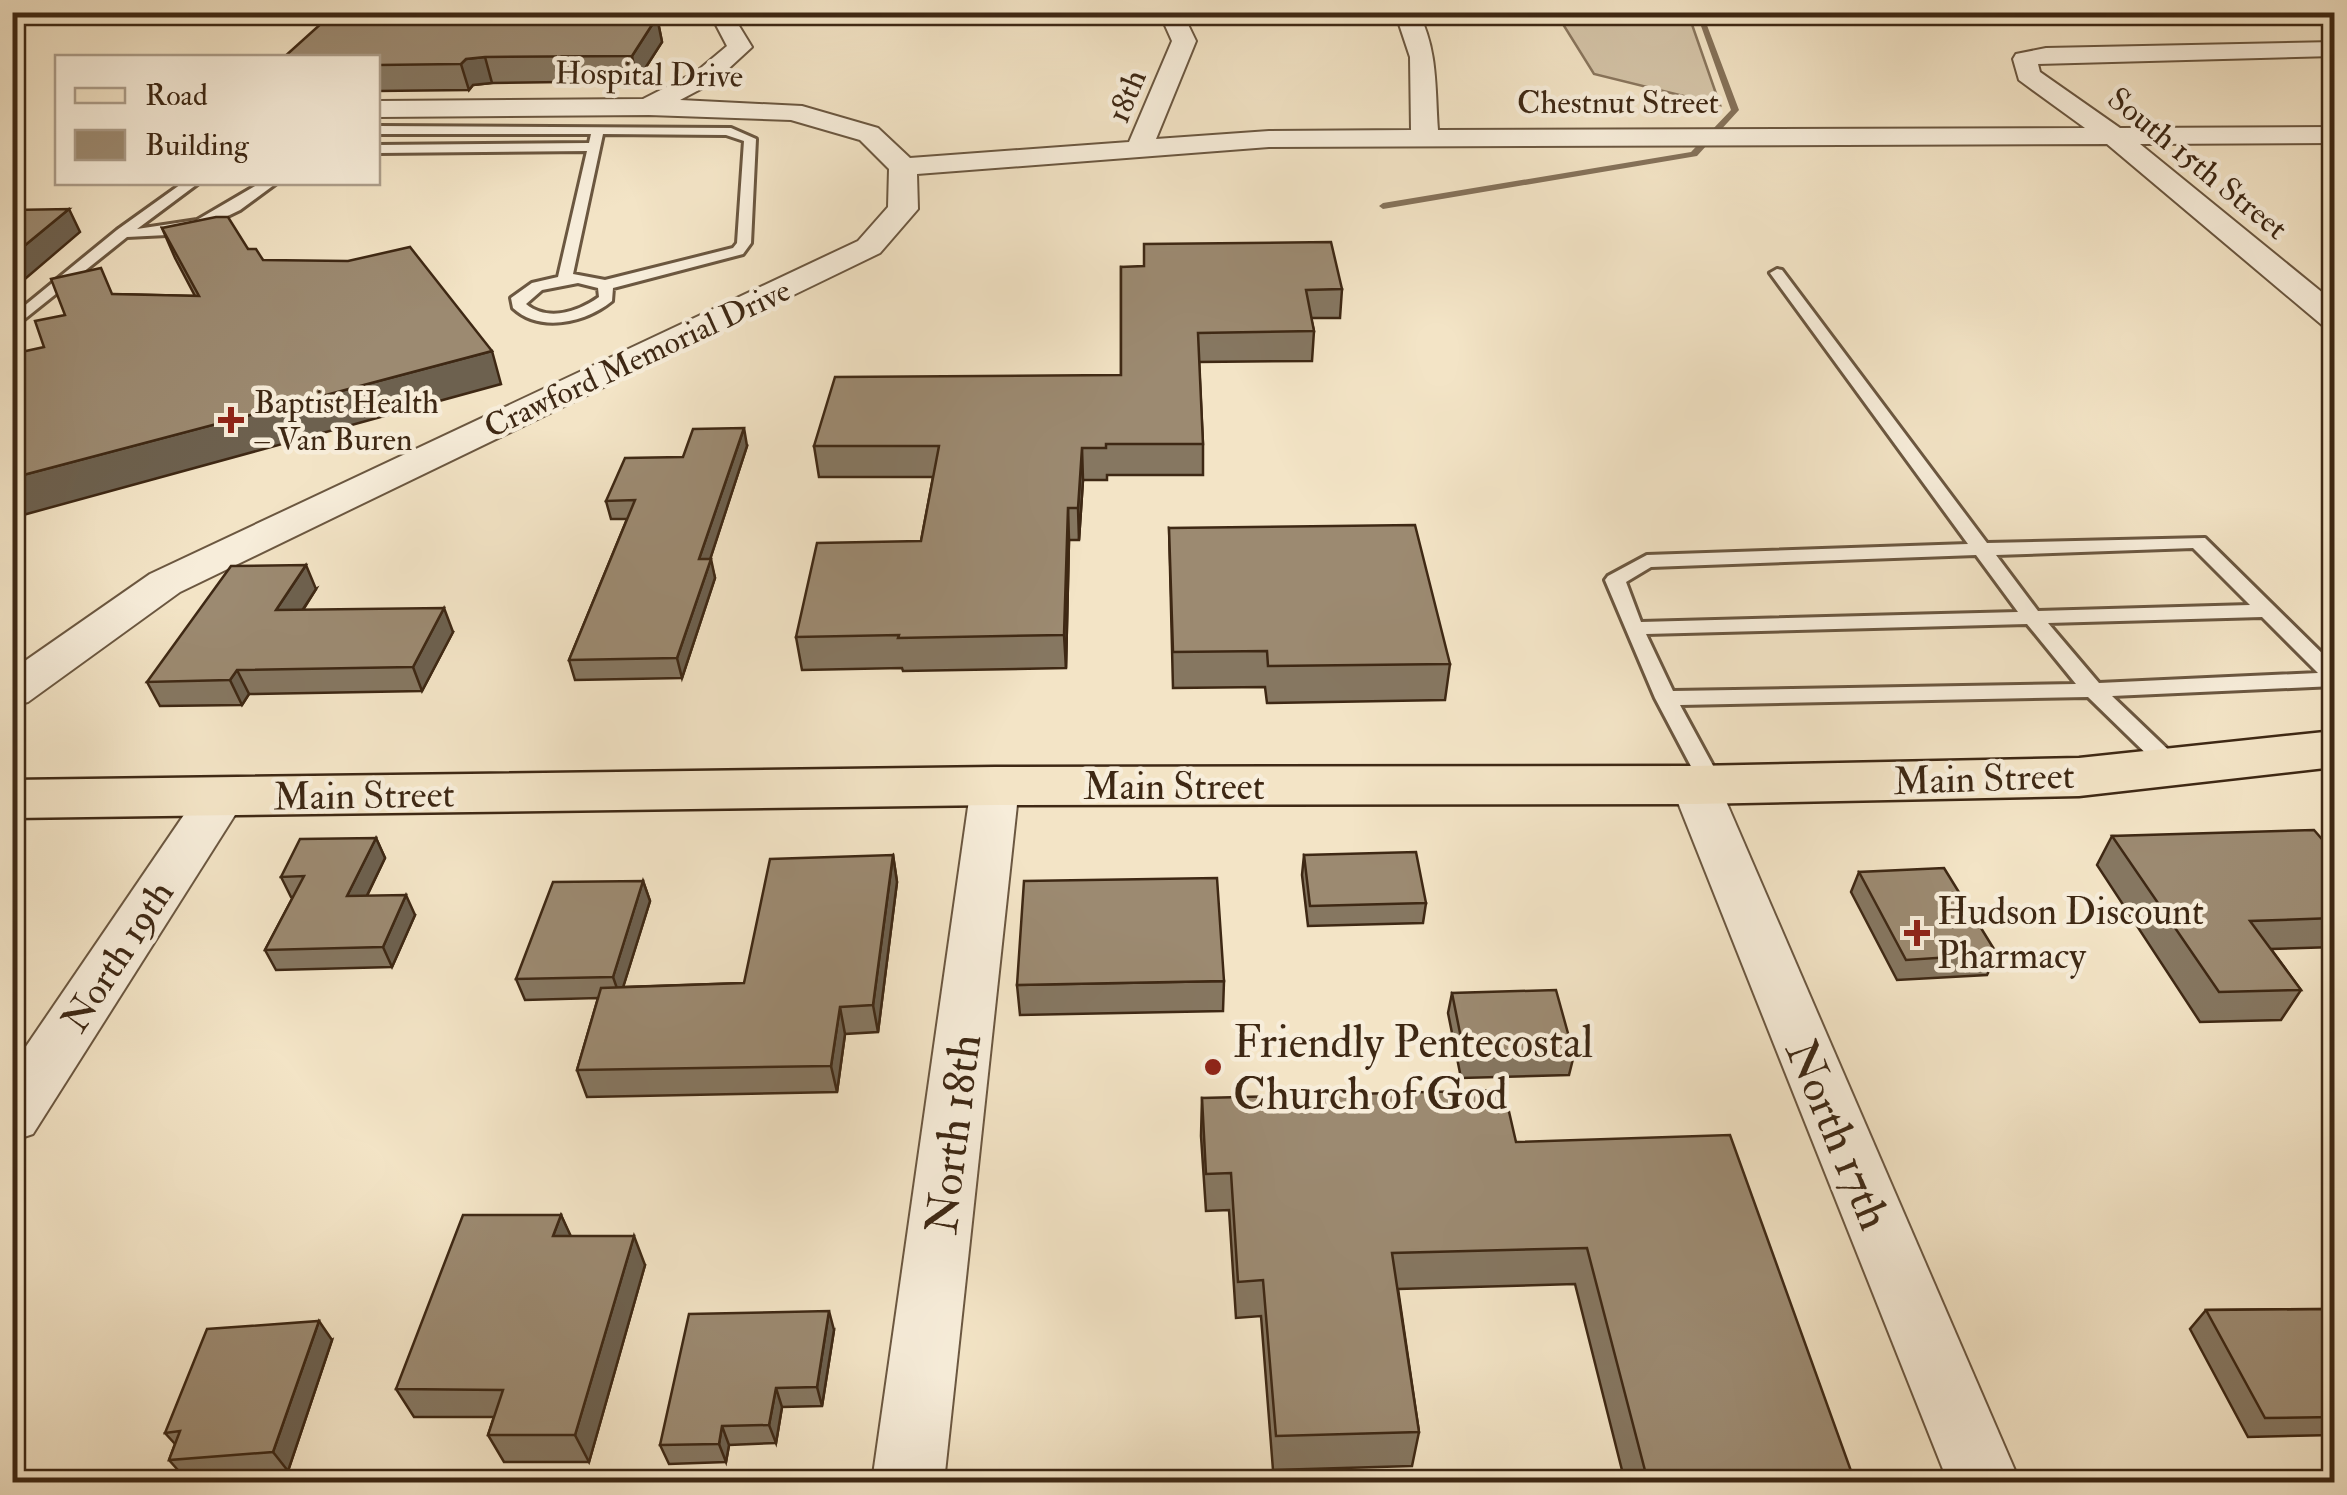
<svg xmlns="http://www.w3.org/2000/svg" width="2347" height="1495" font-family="'IM FELL Double Pica',serif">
<rect width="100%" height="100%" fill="#f3e4c6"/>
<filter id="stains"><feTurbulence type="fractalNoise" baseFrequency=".002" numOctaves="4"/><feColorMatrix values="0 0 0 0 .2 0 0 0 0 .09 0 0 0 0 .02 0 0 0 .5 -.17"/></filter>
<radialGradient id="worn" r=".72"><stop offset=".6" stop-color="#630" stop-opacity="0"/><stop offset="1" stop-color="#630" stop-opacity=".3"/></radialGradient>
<!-- green -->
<polygon fill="#d4c4a8" stroke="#89765e" stroke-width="2.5" points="1556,13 1688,13 1720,105 1594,74"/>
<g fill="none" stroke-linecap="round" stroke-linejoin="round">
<!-- stream -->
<polygon fill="#85725a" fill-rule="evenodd" points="1696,12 1702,12 1739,110 1697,156 1383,209 1379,206 1383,203 1691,152 1731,110"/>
<!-- lane casing -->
<g stroke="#6b5740" stroke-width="6">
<g id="lane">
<path d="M378 126 731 128 756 139 751 243 743 254 613 288 612 301C585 323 540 333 513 308L511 298 532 283 558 277 587 151 378 153V145L589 143 591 134H378ZM603 134 726 135 744 141 737 243 733 248 605 280 573 274ZM578 283 598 288 599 297C578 312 548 322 526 304L542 290Z"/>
<polygon points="184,182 200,182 137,229 197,220 262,182 278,182 240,210 207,226 167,235 127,237 12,329 12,316 117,230"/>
<path d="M1777 269 1782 270 1987 543 2205 538 2334 665V686L2112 696 2180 761 2183 766 2172 774 2164 771 2088 697 1680 705 1723 784 1711 792 1703 789 1655 698 1605 580 1608 576 1647 555 1968 544 1770 273ZM2193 548 2250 605 2038 611 1996 555ZM1976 555 2018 612 1641 622 1626 582 1651 567ZM2262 617 2318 673 2099 683 2048 623ZM2027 624 2076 684 1673 691 1646 634Z"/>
</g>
</g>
<!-- street casing -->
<g stroke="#6b5740" stroke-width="4">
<g id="street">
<path d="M699 12 733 16 752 47 714 82 680 100 802 106 878 128 910 158 1129 142 1172 41 1159 12H1182L1196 41 1156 139 1269 131 1411 130 1410 57 1395 12H1418C1438 50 1435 89 1438 130L2085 128 2019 80 2013 59 2016 54 2046 48 2334 42V56L2038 64 2040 72 2120 128 2334 127V143L2140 144 2334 302V328L2322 325 2107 144 1269 147 917 174 918 209 880 253 180 592 28 702 12 706V670L150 574 858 241 888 207 889 169 860 140 791 120 649 115 378 117V101L643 99 696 72 727 46 716 25Z"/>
<polygon points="1695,769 1712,773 1719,785 2020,1482 1948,1482 1671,785 1678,773"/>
<polygon points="995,770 1012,774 1019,786 944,1482 872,1482 971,786 978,774"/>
<polygon points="222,779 239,784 247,796 33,1134 12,1141 12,1067 205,784"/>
</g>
</g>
<!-- primary casing -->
<g stroke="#3e2814" stroke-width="5">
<polygon id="primary" points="2334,731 2334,767 2079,796 1695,804 995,805 12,818 12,780 995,767 1695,766 2079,758"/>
</g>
<!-- lane -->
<use href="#lane" fill="#f7edda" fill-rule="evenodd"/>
<!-- street -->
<use href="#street" fill="#f7edda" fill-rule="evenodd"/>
<!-- primary -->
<use href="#primary" fill="#f3e4c6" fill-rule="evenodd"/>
</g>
<!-- wall -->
<g fill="#867761" stroke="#3e2814" stroke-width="2.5">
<polygon points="657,17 662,42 637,81 492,83 473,85 469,90 378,91 378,58"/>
<polygon points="162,228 248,249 263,260 501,384 44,347 65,315 113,294 195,296 175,258"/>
<polygon points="1121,267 1342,289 1340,318 1311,318 1314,331 1312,361 1199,362 1203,444 1203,475 1107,475 1107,480 1083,480 1079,540 1069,540 1066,668 903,671 902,668 802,670 796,637 921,541 933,477 819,477 814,446 1121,375"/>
<polygon points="747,446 710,559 715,578 682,678 575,680 569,660 627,519 611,519 606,501 683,457"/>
<polygon points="1169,528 1450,664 1445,700 1267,703 1265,687 1173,688"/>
<polygon points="316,589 303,610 453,632 422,691 249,694 242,705 160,706 147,682"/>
<polygon points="2112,836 2334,846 2334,947 2271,949 2301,990 2281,1020 2200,1022 2097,865"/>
<polygon points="376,838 385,858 367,896 415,915 392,967 276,970 265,950 293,897 291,897 281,877"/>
<polygon points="893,855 897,882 878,1032 845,1034 837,1092 587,1097 577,1070 598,998 525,1000 516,979 643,881 650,901 623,987 744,983"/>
<polygon points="1304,855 1426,903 1423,923 1308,926 1302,875"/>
<polygon points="1859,872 1997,954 1987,975 1897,980 1851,892"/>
<polygon points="1224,981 1223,1011 1020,1015 1017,985"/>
<polygon points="1452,993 1574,1055 1569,1075 1461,1078 1448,1013"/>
<polygon points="1202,1098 1516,1142 1855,1482 1625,1482 1575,1284 1398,1289 1419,1432 1412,1466 1273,1470 1261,1316 1236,1318 1229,1210 1206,1211 1201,1136"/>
<polygon points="561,1215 570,1236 645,1265 589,1462 504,1462 488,1435 494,1417 414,1417 396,1389"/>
<polygon points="2334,1309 2334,1435 2248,1437 2190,1329 2206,1310"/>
<polygon points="834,1330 822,1406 782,1407 776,1443 729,1445 726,1462 669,1464 660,1445"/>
<polygon points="332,1340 288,1471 185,1478 169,1460 175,1444 165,1433"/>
</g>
<!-- shaded-wall -->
<g fill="#6d614f" stroke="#3e2814" stroke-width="2.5">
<polygon points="657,17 662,42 637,81 632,56"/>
<polygon points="485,57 492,83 473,85 469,90 461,64 466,59"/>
<polygon points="69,209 80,232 12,290 12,256"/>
<polygon points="492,351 501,384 12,518 12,478"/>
<polygon points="744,428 747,446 704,578 699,559"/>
<polygon points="1082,448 1083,480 1079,540 1078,508"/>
<polygon points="1068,508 1069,540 1066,668 1064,635"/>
<polygon points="711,559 715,578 682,678 677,658"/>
<polygon points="306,565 316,589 287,634 276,610"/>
<polygon points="444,608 453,632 422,691 413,667"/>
<polygon points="237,670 249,694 242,705 230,680"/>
<polygon points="376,838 385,858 357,916 347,896"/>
<polygon points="893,855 897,882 878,1032 873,1005"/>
<polygon points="643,881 650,901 620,997 613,977"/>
<polygon points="406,895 415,915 392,967 383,947"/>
<polygon points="840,1007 845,1034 837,1092 831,1066"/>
<polygon points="561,1215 574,1243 553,1236"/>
<polygon points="634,1236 645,1265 589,1462 575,1435"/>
<polygon points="829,1311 834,1330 822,1406 817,1387"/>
<polygon points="319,1321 332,1340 288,1471 273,1452"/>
<polygon points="12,1342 18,1348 12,1358"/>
<polygon points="776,1388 782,1407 776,1443 769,1425"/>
<polygon points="722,1426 729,1445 726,1462 719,1444"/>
</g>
<!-- building -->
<g fill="#9c8a71" stroke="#3e2814" stroke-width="2.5">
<polygon points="657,17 632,56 485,57 466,59 461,64 378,65 378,58 283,58 324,21"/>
<polygon points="69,209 12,256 12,210"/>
<polygon points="216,217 228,217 248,249 256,249 263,260 348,261 410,247 492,351 12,478 12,354 44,347 35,321 65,315 51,279 101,268 112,294 199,296 162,228"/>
<polygon points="1331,242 1342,289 1306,290 1314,331 1198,333 1203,444 1106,444 1106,448 1082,448 1078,508 1068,508 1064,635 898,638 899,635 796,637 817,543 921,541 939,446 814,446 835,377 1121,375 1121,267 1144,266 1144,244"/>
<polygon points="744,428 699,559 711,559 677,658 569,660 635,500 606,501 625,458 683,457 693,429"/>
<polygon points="1415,525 1450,664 1268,666 1267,651 1173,652 1169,528"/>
<polygon points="306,565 276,610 444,608 413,667 237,670 230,680 147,682 231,566"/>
<polygon points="2314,830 2328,846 2334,846 2334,918 2250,921 2301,990 2219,992 2112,836"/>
<polygon points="376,838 347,896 406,895 383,947 265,950 304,876 281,877 300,839"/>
<polygon points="1416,852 1426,903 1310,906 1304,855"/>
<polygon points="893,855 873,1005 840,1007 831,1066 577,1070 601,988 744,983 770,859"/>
<polygon points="1944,868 1997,954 1906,960 1859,872"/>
<polygon points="1217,878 1224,981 1017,985 1024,881"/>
<polygon points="643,881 613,977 516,979 553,882"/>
<polygon points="1556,990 1574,1055 1465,1058 1452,993"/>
<polygon points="1504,1090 1516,1142 1730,1135 1855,1482 1648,1482 1587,1248 1392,1253 1419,1432 1276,1436 1263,1280 1238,1282 1231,1173 1206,1174 1202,1098"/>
<polygon points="463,1215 561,1215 553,1236 634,1236 575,1435 488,1435 503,1390 396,1389"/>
<polygon points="2334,1309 2334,1417 2265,1418 2206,1310"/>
<polygon points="829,1311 817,1387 776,1388 769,1425 722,1426 719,1444 660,1445 689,1314"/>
<polygon points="319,1321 273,1452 169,1460 180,1431 165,1433 207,1329"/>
</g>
<!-- markers -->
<g fill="#8f2418" stroke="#f7edda" stroke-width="4">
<path d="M226 405h10v10h10v10h-10v10h-10v-10h-10v-10h10z"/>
<path d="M1912 918h10v10h10v10h-10v10h-10v-10h-10v-10h10z"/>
<circle cx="1213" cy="1067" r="10"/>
</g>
<g text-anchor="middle" stroke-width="9" stroke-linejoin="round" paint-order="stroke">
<!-- far-street labels -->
<g font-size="32" fill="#3e2814" stroke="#f7edda">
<text transform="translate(649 74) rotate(1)" y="11">Hospital Drive</text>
<text transform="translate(1126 96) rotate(-68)" y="11">18th</text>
<text x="1618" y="113">Chestnut Street</text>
<text transform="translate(2198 163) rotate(39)" y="11">South 15th Street</text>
<text transform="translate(637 358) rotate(-25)" y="11">Crawford Memorial Drive</text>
</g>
<!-- far-poi labels -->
<g font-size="32" fill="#3e2814" stroke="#f7edda" text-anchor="start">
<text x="254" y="413">Baptist Health<tspan x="254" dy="37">– Van Buren</tspan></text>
</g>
<!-- street labels -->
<g font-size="38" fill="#3e2814" stroke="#f7edda">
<text transform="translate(1984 778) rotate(-2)" y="13">Main Street</text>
<text x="1174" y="799">Main Street</text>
<text transform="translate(364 795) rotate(-1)" y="13">Main Street</text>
<text transform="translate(117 956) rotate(-57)" y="13">North 19th</text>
</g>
<!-- poi labels -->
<g font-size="38" fill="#3e2814" stroke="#f7edda" text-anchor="start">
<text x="1937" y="924">Hudson Discount<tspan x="1937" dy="44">Pharmacy</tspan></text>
</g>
<!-- near-poi labels -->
<g font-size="45" fill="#3e2814" stroke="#f7edda" text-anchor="start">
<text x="1233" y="1057">Friendly Pentecostal<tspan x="1233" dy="52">Church of God</tspan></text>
</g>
<!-- near-street labels -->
<g font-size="45" fill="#3e2814" stroke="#f7edda">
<text transform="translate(952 1134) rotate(-83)" y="16">North 18th</text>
<text transform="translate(1839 1134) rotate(67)" y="16">North 17th</text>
</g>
</g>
<!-- margin -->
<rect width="2347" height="1495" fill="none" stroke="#f3e4c6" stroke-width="50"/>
<rect x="15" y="15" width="2317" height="1465" fill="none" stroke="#3e2814" stroke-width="5"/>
<rect x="25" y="25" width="2297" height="1445" fill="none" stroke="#3e2814" stroke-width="2.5"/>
<!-- legend -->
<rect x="55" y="55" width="325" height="130" fill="#f7edda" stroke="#ad9e8b" stroke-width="2.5"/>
<rect x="75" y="88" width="50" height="15" fill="#f3e4c6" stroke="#ad9e8b" stroke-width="2.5"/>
<text x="145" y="105" font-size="30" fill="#3e2814">Road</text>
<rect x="75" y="130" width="50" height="30" fill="#9c8a71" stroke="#ad9e8b" stroke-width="2.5"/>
<text x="145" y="155" font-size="30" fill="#3e2814">Building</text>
<rect width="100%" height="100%" filter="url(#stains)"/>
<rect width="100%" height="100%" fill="url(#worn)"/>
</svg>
